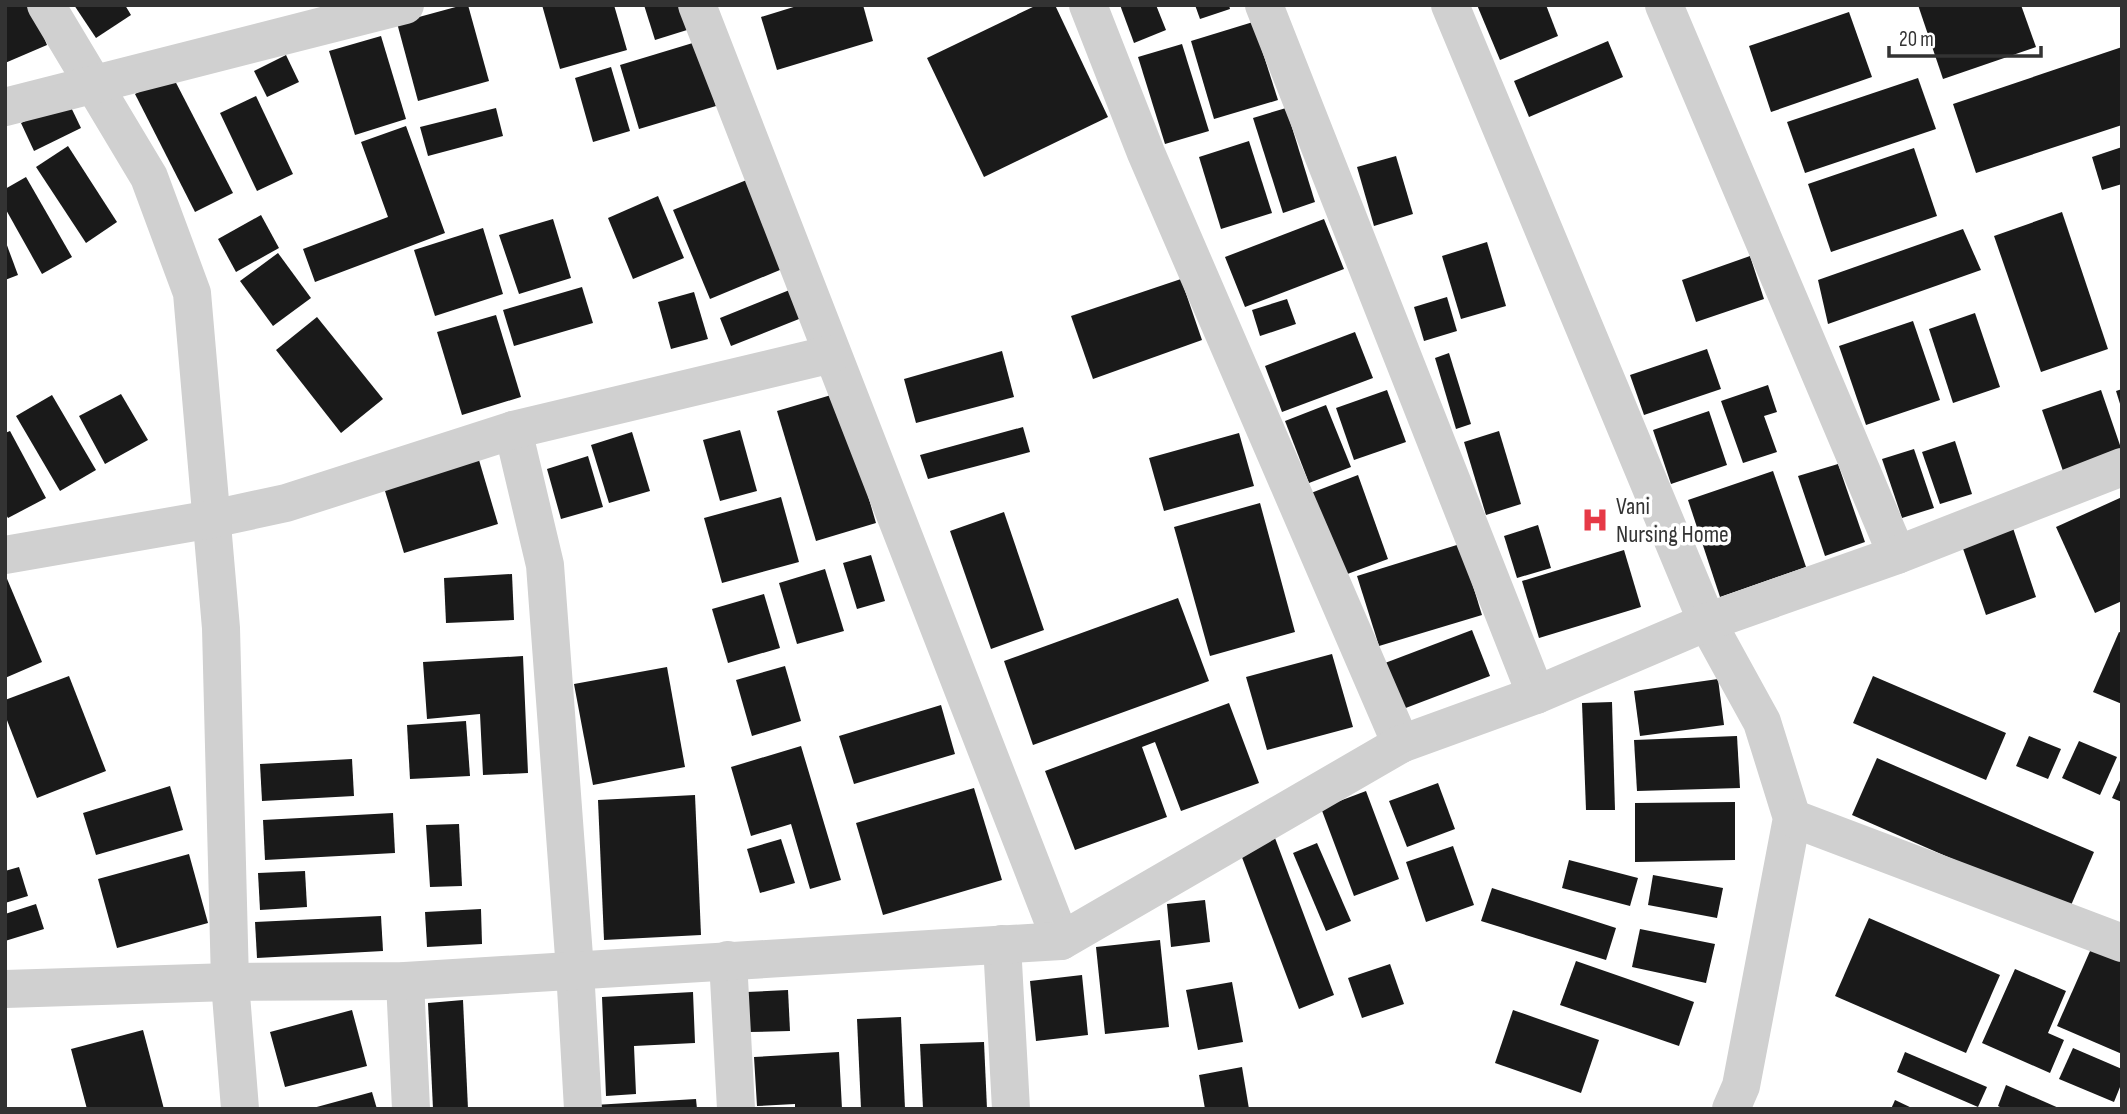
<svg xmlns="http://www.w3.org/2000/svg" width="2127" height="1114" font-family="'Sofia Sans Condensed',sans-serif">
<rect width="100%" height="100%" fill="#fff"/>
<!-- building -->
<g fill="#1a1a1a">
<polygon points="5,5 31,5 47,45 5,63"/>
<polygon points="74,5 125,5 131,15 96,38"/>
<polygon points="463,5 468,5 489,81 418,101 397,23"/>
<polygon points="542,5 614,5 627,50 560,69"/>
<polygon points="644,5 679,5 687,30 655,40"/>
<polygon points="800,5 863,5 873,41 777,70 761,17"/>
<polygon points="1037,5 1055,5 1108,117 984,177 927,58"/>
<polygon points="1120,5 1156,5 1166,30 1134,43"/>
<polygon points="1195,5 1229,5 1230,9 1200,19"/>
<polygon points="1477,5 1546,5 1558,36 1500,60"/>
<polygon points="1918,5 2021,5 2036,47 1943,79"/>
<polygon points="1849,12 1872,77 1771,112 1749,46"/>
<polygon points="1253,22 1278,100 1214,119 1191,41"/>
<polygon points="381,36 406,119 355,135 329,51"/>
<polygon points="1608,41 1623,77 1529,117 1514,81"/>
<polygon points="696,42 716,106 639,129 620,65"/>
<polygon points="1182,44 1209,131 1165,144 1138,57"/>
<polygon points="2122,47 2122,125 1976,173 1953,104"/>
<polygon points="286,55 299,82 267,97 254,71"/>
<polygon points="611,67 630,131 593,142 575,78"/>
<polygon points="172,75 233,193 195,212 135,94"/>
<polygon points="1918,78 1936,129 1805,173 1787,122"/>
<polygon points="256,96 293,174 257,191 220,113"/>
<polygon points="68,101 81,128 34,151 21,123"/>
<polygon points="496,108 503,136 428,156 420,127"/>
<polygon points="1286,108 1315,202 1283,213 1253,118"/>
<polygon points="406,126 445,233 315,282 303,249 388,217 361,142"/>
<polygon points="1249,141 1272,213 1221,229 1199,157"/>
<polygon points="68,146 117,222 86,243 36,167"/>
<polygon points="2122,147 2122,184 2102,190 2092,157"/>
<polygon points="1914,148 1937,216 1831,252 1808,184"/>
<polygon points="1396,156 1413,214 1374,226 1357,167"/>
<polygon points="26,177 72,257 42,274 5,208 5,189"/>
<polygon points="749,179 787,267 710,299 673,210"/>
<polygon points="658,196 684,258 633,279 608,218"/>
<polygon points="2062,212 2108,349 2041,372 1994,236"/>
<polygon points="261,215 279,248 236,272 218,239"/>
<polygon points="553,219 571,278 519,294 499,235"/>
<polygon points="1324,219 1344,269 1245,307 1225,257"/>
<polygon points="483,228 503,294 435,316 414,250"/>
<polygon points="1963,229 1981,270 1828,324 1818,280"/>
<polygon points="5,240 18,275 5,280"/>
<polygon points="1487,242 1506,306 1461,319 1442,256"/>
<polygon points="278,253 311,298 273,326 240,281"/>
<polygon points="1750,256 1764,299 1696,322 1682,280"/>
<polygon points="1181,279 1202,340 1093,379 1071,316"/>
<polygon points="582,287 593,323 514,346 503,310"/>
<polygon points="792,289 804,317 731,346 720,318"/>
<polygon points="694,292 708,339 671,349 658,302"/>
<polygon points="1447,297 1457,331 1424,341 1414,307"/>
<polygon points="1287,299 1296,324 1260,336 1252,310"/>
<polygon points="1975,313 2000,387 1953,403 1929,329"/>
<polygon points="496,315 521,397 462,415 437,332"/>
<polygon points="317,317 383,399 341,433 276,350"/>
<polygon points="1913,321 1940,400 1866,425 1839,346"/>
<polygon points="1355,332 1373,378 1282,412 1265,366"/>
<polygon points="1707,349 1721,389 1644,415 1630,375"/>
<polygon points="1002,351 1014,397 916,423 904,379"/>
<polygon points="1449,353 1471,424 1456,429 1435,358"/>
<polygon points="1768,385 1777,412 1764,416 1777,452 1743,463 1721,401"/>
<polygon points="2122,389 2122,407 2121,407 2116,391"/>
<polygon points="1387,390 1406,442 1354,460 1336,408"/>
<polygon points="2101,390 2122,451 2063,471 2042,410"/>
<polygon points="838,393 876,523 816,541 777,411"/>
<polygon points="121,394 148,440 105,464 79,416"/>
<polygon points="52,395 96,470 60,491 16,416"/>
<polygon points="1326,405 1351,467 1309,483 1285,421"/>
<polygon points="1709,411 1727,465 1671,484 1653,430"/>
<polygon points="1023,427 1030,452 928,479 920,455"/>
<polygon points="740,430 757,491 720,501 703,440"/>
<polygon points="10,431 46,498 8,518 5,513 5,433"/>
<polygon points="1499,431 1521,504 1486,515 1464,442"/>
<polygon points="632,432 650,491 609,503 591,445"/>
<polygon points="1239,433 1254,486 1164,511 1149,458"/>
<polygon points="1955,441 1972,494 1940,504 1922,452"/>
<polygon points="1914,449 1934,508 1902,518 1882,459"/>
<polygon points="476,450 498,524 404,553 381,478"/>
<polygon points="588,456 603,507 561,519 547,469"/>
<polygon points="1838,464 1865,542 1825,556 1798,476"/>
<polygon points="1773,471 1806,567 1720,597 1688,500"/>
<polygon points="1358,475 1388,559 1342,576 1311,493"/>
<polygon points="781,497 799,562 722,583 704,518"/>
<polygon points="2122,497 2122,601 2095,613 2056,527"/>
<polygon points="1260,503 1295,632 1210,656 1174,527"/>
<polygon points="1004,512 1044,630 991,649 950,531"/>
<polygon points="2011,522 2036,597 1986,615 1960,540"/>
<polygon points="1538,525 1551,568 1517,578 1504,536"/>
<polygon points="1460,544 1482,615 1379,646 1357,576"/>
<polygon points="1624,550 1641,607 1539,638 1522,581"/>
<polygon points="871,555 885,601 857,609 843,563"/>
<polygon points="825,569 844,631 797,644 779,583"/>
<polygon points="5,574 42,662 5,678"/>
<polygon points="512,574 514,620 446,623 444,578"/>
<polygon points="764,594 780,648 728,663 712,609"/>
<polygon points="1178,598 1209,681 1033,745 1004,661"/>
<polygon points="1472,630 1490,676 1403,709 1385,663"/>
<polygon points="2119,632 2122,633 2122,704 2093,692"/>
<polygon points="1332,654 1353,727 1267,750 1246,677"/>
<polygon points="523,656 528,773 483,775 480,714 427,719 423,662"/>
<polygon points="785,666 801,721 752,736 736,680"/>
<polygon points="667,667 685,767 593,785 574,684"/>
<polygon points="69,676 106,771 37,798 5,715 5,700"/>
<polygon points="1873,676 2006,733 1986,780 1853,723"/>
<polygon points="1718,679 1724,725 1640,736 1634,691"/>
<polygon points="1612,702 1615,810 1586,810 1582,703"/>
<polygon points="1229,703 1259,783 1181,811 1155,742 1142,747 1167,817 1075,850 1045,771"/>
<polygon points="941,705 955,754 854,784 839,736"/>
<polygon points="466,721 470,776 410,779 407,725"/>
<polygon points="1737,736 1740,788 1637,791 1634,740"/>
<polygon points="2029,736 2061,749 2048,779 2016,766"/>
<polygon points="2079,741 2117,757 2100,795 2062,778"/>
<polygon points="801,746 841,880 810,889 791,824 751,836 731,767"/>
<polygon points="1877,758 2094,852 2069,910 1852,815"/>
<polygon points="352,759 354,796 262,801 260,764"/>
<polygon points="2122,776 2122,802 2112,798"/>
<polygon points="1438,783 1455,829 1407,847 1389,801"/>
<polygon points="170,786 183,830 96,855 83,813"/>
<polygon points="974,788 1002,880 883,915 856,823"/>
<polygon points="1366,791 1399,879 1354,896 1321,808"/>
<polygon points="695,795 701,935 604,940 598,800"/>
<polygon points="1735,802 1735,860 1635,862 1635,803"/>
<polygon points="393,813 395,853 265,860 263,820"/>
<polygon points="459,824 462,886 430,887 426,825"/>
<polygon points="1275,838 1334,995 1299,1009 1240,852"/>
<polygon points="781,839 795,883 760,893 747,849"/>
<polygon points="1317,843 1351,921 1326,931 1293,853"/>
<polygon points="1453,846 1474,905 1426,922 1406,862"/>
<polygon points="189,854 208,923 117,948 98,879"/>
<polygon points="1569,860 1638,878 1630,906 1562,888"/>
<polygon points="19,867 28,896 5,903 5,871"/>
<polygon points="305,871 307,907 260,910 258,873"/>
<polygon points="1653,875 1723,888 1717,918 1648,905"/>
<polygon points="1492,888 1616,928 1606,960 1481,921"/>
<polygon points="1205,900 1210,942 1171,947 1167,904"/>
<polygon points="36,904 44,929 5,941 5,914"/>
<polygon points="481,909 482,944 427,947 425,912"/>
<polygon points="381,916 383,951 257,958 255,922"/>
<polygon points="1869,918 2000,975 1966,1053 1835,996"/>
<polygon points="1640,929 1715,944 1706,983 1632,967"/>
<polygon points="1160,940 1169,1027 1105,1034 1096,947"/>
<polygon points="2094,942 2122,954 2122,1054 2057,1026"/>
<polygon points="1576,961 1694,1002 1679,1046 1560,1005"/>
<polygon points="1390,964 1404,1004 1362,1018 1348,978"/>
<polygon points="2015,969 2066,991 2048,1033 2064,1040 2050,1073 1982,1043"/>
<polygon points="1082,975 1088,1035 1036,1041 1030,981"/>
<polygon points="1232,982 1243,1042 1198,1050 1186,990"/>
<polygon points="788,990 790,1031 749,1032 747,992"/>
<polygon points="693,992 695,1043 634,1046 636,1094 606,1096 602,997"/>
<polygon points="463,1000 468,1109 433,1109 428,1003"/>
<polygon points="352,1010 367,1066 285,1087 270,1032"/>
<polygon points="1513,1010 1599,1040 1581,1093 1495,1063"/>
<polygon points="901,1017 905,1109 861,1109 857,1019"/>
<polygon points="143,1030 164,1109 87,1109 71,1049"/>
<polygon points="984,1042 987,1109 923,1109 920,1044"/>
<polygon points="2073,1048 2122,1069 2122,1082 2114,1102 2059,1079"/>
<polygon points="839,1052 842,1109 795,1109 795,1104 757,1106 754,1057"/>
<polygon points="1905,1052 1987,1087 1978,1107 1897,1072"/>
<polygon points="1242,1067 1249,1109 1205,1109 1199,1075"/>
<polygon points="2006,1085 2061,1109 2004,1109 1998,1106"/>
<polygon points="372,1092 377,1109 313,1109 313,1108"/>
<polygon points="696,1099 697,1109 595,1109 594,1105"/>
<polygon points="1895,1100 1914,1109 1891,1109"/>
</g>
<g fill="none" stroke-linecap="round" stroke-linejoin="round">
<!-- minor -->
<g stroke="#d0d0d0" stroke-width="38">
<polyline points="46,5 149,177 192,293 221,628 230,982 240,1109"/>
<polyline points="697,5 1061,941"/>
<polyline points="1088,5 1146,153 1401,744"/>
<polyline points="1264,5 1536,695"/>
<polyline points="1450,5 1707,622 1762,722 1792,818 1741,1086 1731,1109"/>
<polyline points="1664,5 1897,555"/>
<polyline points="5,107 405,5"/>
<polyline points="513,430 545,565 575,970 583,1109"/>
<polyline points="5,555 212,519 286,503 513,430 832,354"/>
<polyline points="1792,818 2122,943"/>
<polyline points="1002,944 1011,1109"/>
<polyline points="728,960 736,1109"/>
<polyline points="405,981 411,1109"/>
<polyline points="5,989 230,982 405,981 1061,941 1401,744 1536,695 1707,622 1897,555 2122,467"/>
</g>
</g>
<!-- icons -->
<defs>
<g id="hospital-bare" transform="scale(2.1)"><path d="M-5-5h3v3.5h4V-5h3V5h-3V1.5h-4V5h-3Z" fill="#e63946" stroke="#fff" stroke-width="2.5" paint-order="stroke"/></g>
</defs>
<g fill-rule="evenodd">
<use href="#hospital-bare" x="1595" y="520"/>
</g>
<g text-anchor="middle" stroke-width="7" stroke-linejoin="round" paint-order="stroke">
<!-- poi labels -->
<g font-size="24" fill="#333" stroke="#fff" text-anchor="start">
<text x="1616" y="514">Vani<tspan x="1616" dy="28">Nursing Home</tspan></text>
</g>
</g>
<!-- border -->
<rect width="2127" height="1114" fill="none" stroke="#333333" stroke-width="14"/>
<!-- scale -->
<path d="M1889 46v10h152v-10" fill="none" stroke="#333333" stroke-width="3.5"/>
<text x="1899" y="46" font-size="21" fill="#333333" stroke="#ffffff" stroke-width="5" paint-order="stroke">20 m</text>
</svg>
